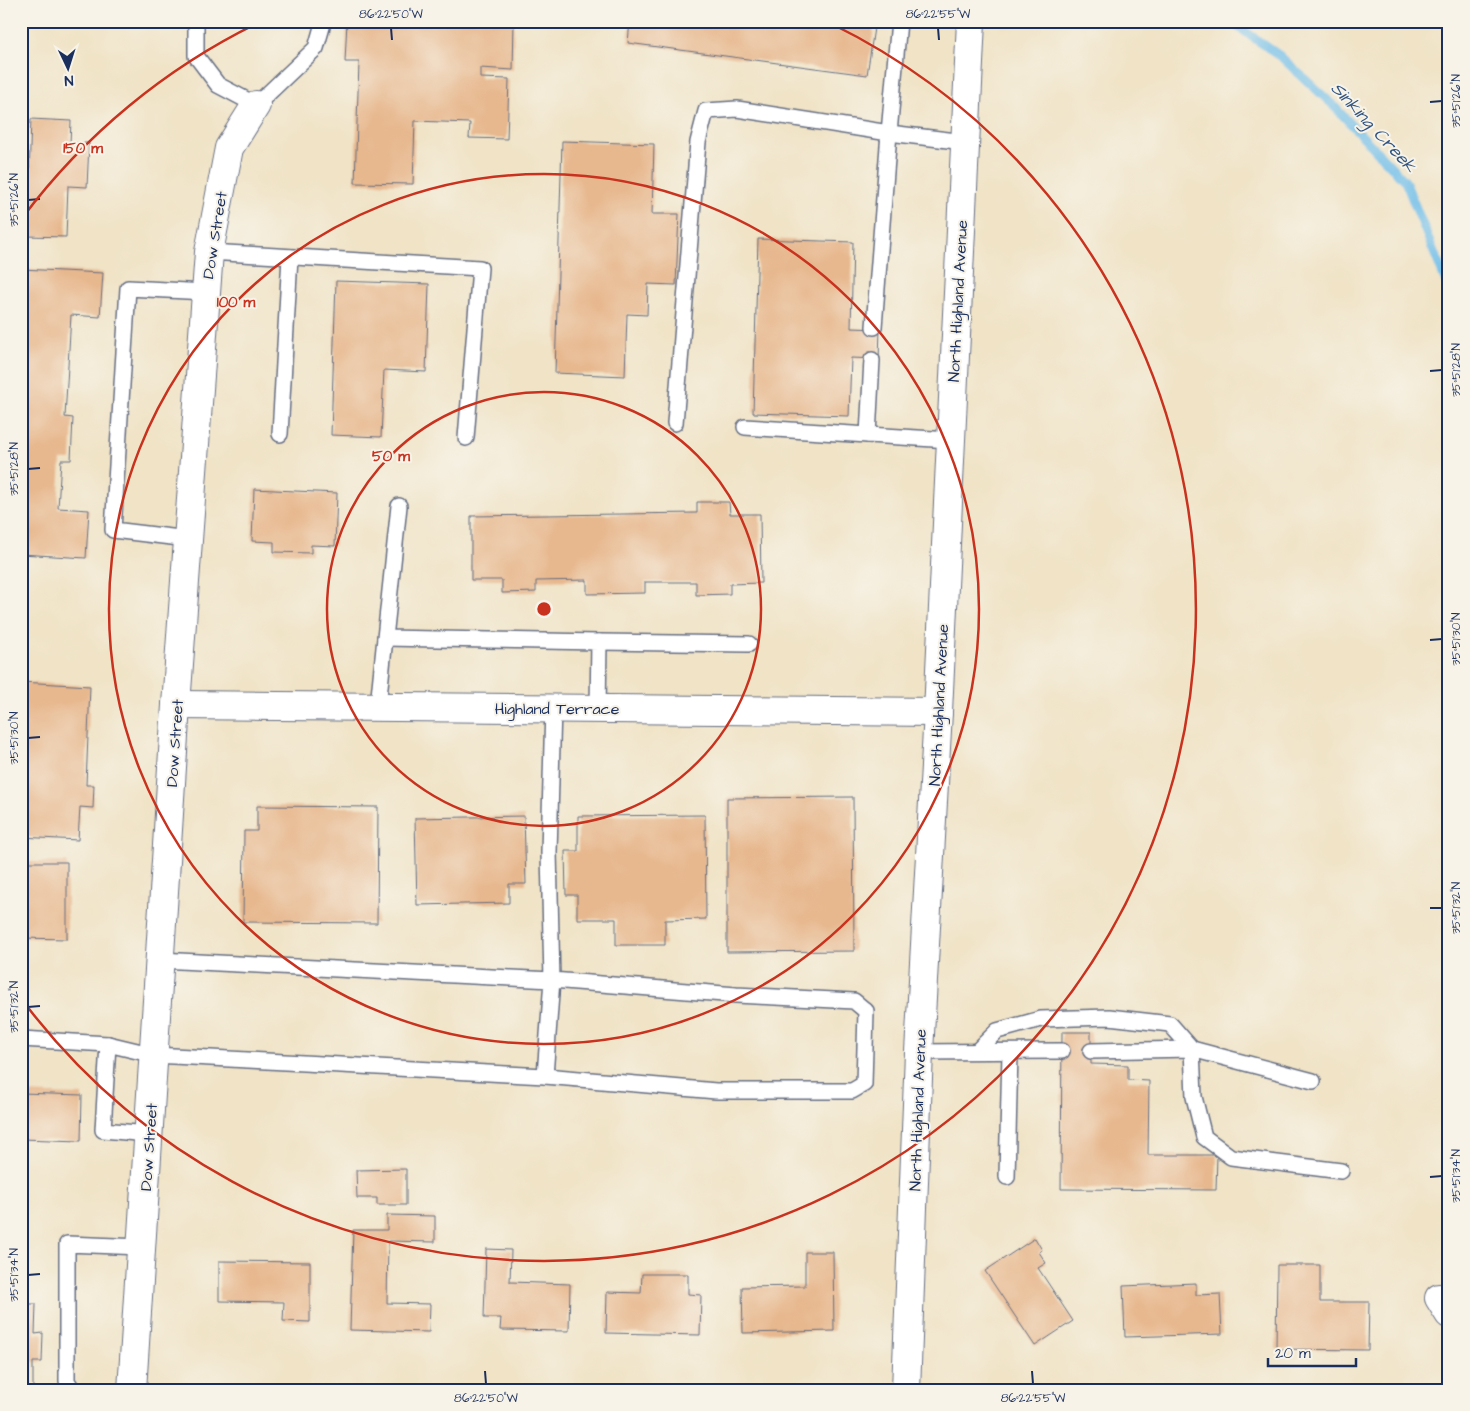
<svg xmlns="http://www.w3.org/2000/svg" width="1470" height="1411" font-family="'Architects Daughter',sans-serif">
<rect width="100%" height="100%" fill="#f7f3e8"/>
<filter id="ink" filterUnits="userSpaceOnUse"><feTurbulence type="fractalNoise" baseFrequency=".02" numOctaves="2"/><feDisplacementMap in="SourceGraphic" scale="10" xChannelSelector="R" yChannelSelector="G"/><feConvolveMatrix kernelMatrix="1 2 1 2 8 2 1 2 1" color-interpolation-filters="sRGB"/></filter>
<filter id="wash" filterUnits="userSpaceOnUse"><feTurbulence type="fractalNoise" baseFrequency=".0096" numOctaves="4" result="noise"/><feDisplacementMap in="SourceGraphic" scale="20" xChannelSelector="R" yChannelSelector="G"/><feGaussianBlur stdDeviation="1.12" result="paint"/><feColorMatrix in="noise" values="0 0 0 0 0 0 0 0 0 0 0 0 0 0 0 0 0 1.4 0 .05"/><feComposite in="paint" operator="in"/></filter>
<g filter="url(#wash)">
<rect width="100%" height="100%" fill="#f0e3c6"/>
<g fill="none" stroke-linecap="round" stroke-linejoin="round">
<!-- stream -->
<polyline stroke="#6fbee9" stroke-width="9" points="1230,21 1280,56 1331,103 1405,181 1449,289"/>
</g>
<g id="blocks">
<!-- building -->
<g fill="#e7b78d">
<polygon points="127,21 160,21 160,25 127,23"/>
<polygon points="347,21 514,21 513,70 480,68 480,78 509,79 507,139 469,138 470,123 415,121 413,184 355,183 359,62 345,62"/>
<polygon points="630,21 875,21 867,75 628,43"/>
<polygon points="31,119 71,121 70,143 89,143 87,187 68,186 66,237 27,236"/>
<polygon points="562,141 654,144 652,214 679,214 676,285 648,284 647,315 627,314 625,376 555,373"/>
<polygon points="758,239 853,242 851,328 880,329 879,359 851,358 849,416 753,413"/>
<polygon points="21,269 103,273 100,317 71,315 65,417 73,418 71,460 61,460 58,508 89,510 86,558 21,554"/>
<polygon points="336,281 429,284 426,372 384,370 381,437 331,435"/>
<polygon points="254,489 337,493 335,546 311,545 311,553 274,552 274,542 252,541"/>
<polygon points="697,502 729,502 730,514 760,514 761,583 730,584 730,594 696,595 696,582 645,582 645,593 587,594 587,580 536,581 536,592 502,593 502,580 471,580 471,516 697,513"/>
<polygon points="21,682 90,686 86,785 94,785 93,808 80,807 78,840 21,837"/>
<polygon points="853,797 854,951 727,952 727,798"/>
<polygon points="257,806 378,807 377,923 243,922 244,831 257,831"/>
<polygon points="705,815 706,919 665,920 665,945 616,945 616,919 577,919 577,895 566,895 565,851 578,851 578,816"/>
<polygon points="524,816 526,884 509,884 509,903 417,905 415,818"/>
<polygon points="21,862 67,862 67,939 21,938"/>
<polygon points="1062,1032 1091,1032 1091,1064 1128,1065 1128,1080 1149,1081 1148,1155 1217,1155 1216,1190 1061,1189"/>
<polygon points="21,1093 82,1095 81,1141 21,1139"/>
<polygon points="406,1169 406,1205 377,1205 377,1198 357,1198 356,1170"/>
<polygon points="387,1215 435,1216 435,1242 388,1241 387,1303 430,1304 429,1332 350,1330 353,1230 387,1230"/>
<polygon points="1035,1238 1042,1250 1039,1252 1046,1263 1038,1268 1073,1321 1035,1346 985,1271"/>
<polygon points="486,1249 511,1250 510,1282 570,1284 569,1331 500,1330 501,1318 484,1318"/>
<polygon points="805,1252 833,1252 834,1331 743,1333 742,1287 805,1286"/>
<polygon points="219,1261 310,1262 310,1322 283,1321 284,1302 219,1301"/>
<polygon points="1277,1265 1320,1265 1320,1302 1369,1302 1368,1350 1276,1349"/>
<polygon points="642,1274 688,1274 688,1294 701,1295 700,1335 606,1333 607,1292 641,1293"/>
<polygon points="1196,1283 1196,1295 1220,1294 1222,1334 1125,1337 1123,1286"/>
<polygon points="21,1304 36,1304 35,1334 43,1333 42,1362 33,1362 33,1390 21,1390"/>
</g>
</g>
</g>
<g filter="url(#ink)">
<use href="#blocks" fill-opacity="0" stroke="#666e82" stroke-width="1"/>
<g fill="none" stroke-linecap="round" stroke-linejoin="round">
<!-- service casing -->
<g stroke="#666e82" stroke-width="18">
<g id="service">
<polyline points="196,21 196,56 218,85 256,105 316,48 322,27 322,21"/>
<polyline points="209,252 480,268 466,438"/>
<polyline points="874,327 889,133 899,21"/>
<polyline points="675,423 698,142 706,111 737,109 889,133 965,142"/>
<polyline points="745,427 868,435 872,360"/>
<polyline points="280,434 290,257"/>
<polyline points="868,435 950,440"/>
<polyline points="399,506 385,638 599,642 598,708"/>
<polyline points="188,539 113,530 128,288 206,292"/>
<polyline points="599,642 749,644"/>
<polyline points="378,706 385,638"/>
<polyline points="160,960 552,980 736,995 854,1001 866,1011 864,1084 852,1091 716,1091 545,1076 552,980 549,852 553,708"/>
<polyline points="21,1039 108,1044"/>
<polyline points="977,1051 997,1031 1041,1019 1109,1017 1170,1024 1192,1049 1194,1097 1204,1137 1231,1157 1341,1171"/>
<polyline points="1091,1051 1192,1049 1313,1081"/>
<polyline points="919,1052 1062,1051"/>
<polyline points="148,1134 103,1130 108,1044 154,1055 545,1076"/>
<polyline points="1007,1177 1010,1052"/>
<polyline points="73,1390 67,1381 67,1244 141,1247"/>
</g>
</g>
<!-- minor casing -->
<g stroke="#666e82" stroke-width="30">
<g id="minor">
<polyline points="176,705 938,712"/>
<polyline points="1439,1298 1449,1314"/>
<polyline points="132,1390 176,705 209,252 229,148 256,105"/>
</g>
</g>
<!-- tertiary casing -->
<g stroke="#666e82" stroke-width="30">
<polyline id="tertiary" points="906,1390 919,1052 938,712 971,21"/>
</g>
<!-- service -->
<use href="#service" stroke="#fff" stroke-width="15"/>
<!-- minor -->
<use href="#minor" stroke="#fff" stroke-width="28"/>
<!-- tertiary -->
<use href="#tertiary" stroke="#fff" stroke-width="28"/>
</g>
</g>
<!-- ticks -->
<path fill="none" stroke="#1b2f5e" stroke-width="2" d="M391 28 392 40M938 28 939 40M1430 102 1442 101M28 200 40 199M1430 371 1442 370M28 469 40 468M1430 640 1442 639M28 738 40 737M1430 908H1442M28 1007 40 1006M1430 1177 1442 1176M28 1275 40 1274M485 1371 486 1384M1032 1371 1033 1384"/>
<!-- distance rings -->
<g fill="none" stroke="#c8321e" stroke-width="2.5">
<circle cx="544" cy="609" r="217"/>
<circle cx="544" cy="609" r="435"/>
<path d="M23 217A652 652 0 0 1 258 23M830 23A652 652 0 1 1 23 1001"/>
</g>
<g text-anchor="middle" stroke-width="4" stroke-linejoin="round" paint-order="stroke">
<!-- street labels -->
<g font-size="16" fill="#1b2f5e" stroke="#f7f3e8">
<text transform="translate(214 235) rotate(-81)" y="6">Dow Street</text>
<text transform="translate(957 301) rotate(-87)" y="6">North Highland Avenue</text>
<text transform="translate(938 705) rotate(-87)" y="6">North Highland Avenue</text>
<text x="557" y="714">Highland Terrace</text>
<text transform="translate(174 743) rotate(-86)" y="6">Dow Street</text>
<text transform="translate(917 1110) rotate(-88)" y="6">North Highland Avenue</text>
<text transform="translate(148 1147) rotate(-86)" y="6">Dow Street</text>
</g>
<!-- water labels -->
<g font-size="18" font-style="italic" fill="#305381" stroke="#f7f3e8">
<text transform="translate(1374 127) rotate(47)" y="6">Sinking Creek</text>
</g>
</g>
<circle cx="544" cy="609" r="8" fill="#c8321e" stroke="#f7f3e8" stroke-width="2.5"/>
<g font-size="15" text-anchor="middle" font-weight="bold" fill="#c8321e" stroke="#f7f3e8" stroke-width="4" stroke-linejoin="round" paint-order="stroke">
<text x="83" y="153">150 m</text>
<text x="236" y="307">100 m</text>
<text x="391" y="461">50 m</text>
</g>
<!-- margin -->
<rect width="1470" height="1411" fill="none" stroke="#f7f3e8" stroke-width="55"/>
<!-- north arrow -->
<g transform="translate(68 68) rotate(176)" stroke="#f7f3e8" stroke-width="4" paint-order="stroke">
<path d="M0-4L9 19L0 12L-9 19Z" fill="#1b2f5e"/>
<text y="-8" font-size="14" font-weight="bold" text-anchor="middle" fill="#1b2f5e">N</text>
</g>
<!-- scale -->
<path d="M1268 1358v8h88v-8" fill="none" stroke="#1b2f5e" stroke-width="2.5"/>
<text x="1275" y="1358" font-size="15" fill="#1b2f5e" stroke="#f7f3e8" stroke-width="4" paint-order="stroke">20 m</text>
<rect x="28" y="28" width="1414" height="1356" fill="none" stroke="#1b2f5e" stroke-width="2"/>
<g font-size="12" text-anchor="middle" fill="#1b2f5e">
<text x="391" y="18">86°22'50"W</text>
<text x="938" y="18">86°22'55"W</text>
<text transform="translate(1456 101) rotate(-90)" y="4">35°51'26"N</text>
<text transform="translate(14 200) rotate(-90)" y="4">35°51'26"N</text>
<text transform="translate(1456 370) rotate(-90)" y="4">35°51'28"N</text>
<text transform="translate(14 469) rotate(-90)" y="4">35°51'28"N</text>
<text transform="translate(1456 639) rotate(-90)" y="4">35°51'30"N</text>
<text transform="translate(14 738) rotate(-90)" y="4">35°51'30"N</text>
<text transform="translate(1456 908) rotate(-90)" y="4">35°51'32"N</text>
<text transform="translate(14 1007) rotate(-90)" y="4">35°51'32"N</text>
<text transform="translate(1456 1176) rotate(-90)" y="4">35°51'34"N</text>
<text transform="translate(14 1275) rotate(-90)" y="4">35°51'34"N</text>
<text x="486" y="1402">86°22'50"W</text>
<text x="1033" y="1402">86°22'55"W</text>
</g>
</svg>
